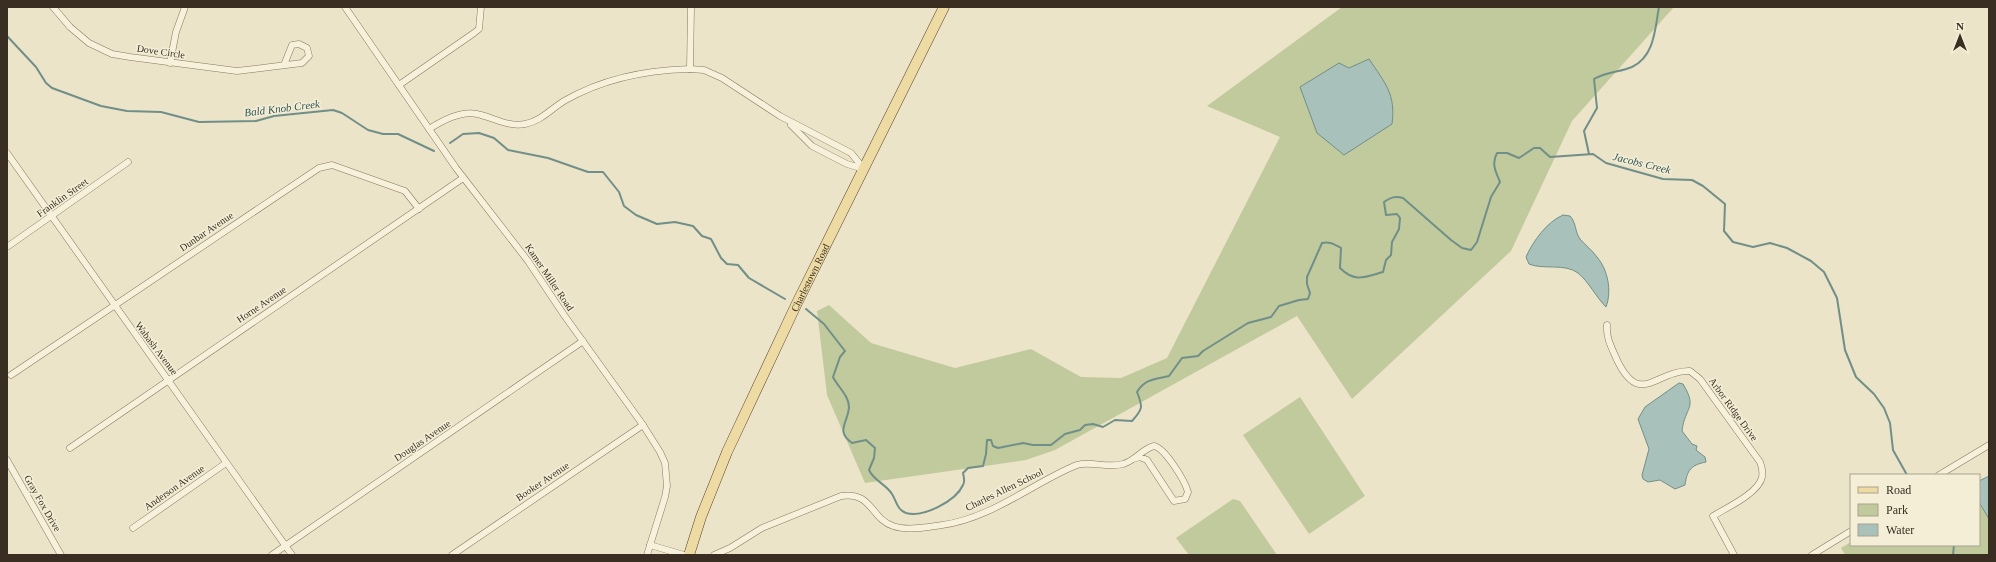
<svg xmlns="http://www.w3.org/2000/svg" width="1996" height="562" font-family="'Times New Roman',serif">
<rect width="100%" height="100%" fill="#ece4c8"/>
<!-- green -->
<g fill="#c1ca9c">
<polygon points="1342,7 1674,7 1572,121 1511,251 1352,399 1297,316 1055,450 1026,460 865,483 827,395 817,311 829,305 871,343 955,368 1031,349 1081,377 1121,378 1167,358 1280,137 1207,106"/>
<polygon points="1300,397 1365,496 1309,534 1243,435"/>
<polygon points="1233,499 1240,501 1277,555 1189,555 1176,538"/>
<polygon points="1979,502 1989,519 1989,555 1845,555 1841,548 1851,542 1851,545 1979,545"/>
</g>
<!-- water -->
<g fill="#a9c1bb" stroke="#708f89">
<path d="M1369 59C1385 83 1396 94 1392 124L1344 155 1317 133 1300 87 1339 63 1349 68Z"/>
<path d="M1563 215 1570 216C1576 222 1575 232 1580 239 1585 245 1592 250 1597 257 1608 270 1612 291 1606 307 1596 297 1589 282 1578 273 1565 263 1543 270 1529 264L1526 257C1533 241 1547 222 1563 215Z"/>
<path d="M1679 383 1683 384C1698 409 1685 406 1682 431L1692 444 1697 446 1696 450 1705 457 1706 462C1691 465 1687 470 1685 485L1675 489 1660 480 1648 482 1643 479 1642 475 1649 449 1638 419 1645 407Z"/>
<polygon points="1989,476 1989,519 1979,502 1979,481"/>
</g>
<g fill="none" stroke-linecap="round" stroke-linejoin="round">
<!-- stream -->
<g stroke="#708f89" stroke-width="2">
<polyline points="7,36 36,67 46,83 52,88 101,106 127,111 161,112 199,122 256,121 274,116 333,110 342,113 368,130 383,134 398,134 434,151"/>
<polyline points="450,143 463,134 479,133 494,138 508,150 548,158 588,172 603,172 619,192 624,206 636,215 657,224 675,222 693,226 702,236 711,239 721,258 727,264 738,265 749,278 785,299"/>
<path d="M1589 154 1584 131 1597 108 1594 79C1606 72 1620 72 1632 67 1655 56 1655 28 1659 7"/>
<path d="M806 309 824 324 845 351 840 357 833 377C838 387 849 396 849 407 848 423 835 431 852 443L866 440 875 448 874 458 869 470C874 481 886 484 892 494 896 500 897 510 906 513 923 518 956 501 963 485 965 482 964 477 963 473L968 468 983 466 986 454 987 440H991L993 446 998 448 1023 443 1033 445H1051L1065 434 1080 430 1085 425 1093 424 1103 427 1115 420 1132 421C1143 409 1143 407 1137 392 1145 379 1155 379 1169 376L1182 358 1198 356 1203 351 1248 323 1271 317 1279 306 1299 300 1308 299 1310 293 1307 284V277L1322 243C1329 241 1334 244 1341 248L1340 268C1355 283 1365 277 1383 272L1386 260 1391 255 1392 242 1399 229 1400 218 1397 214 1386 215 1384 202C1391 197 1395 196 1403 198L1451 240 1462 248 1471 250 1477 242 1491 197 1500 182C1496 172 1491 164 1497 153H1507L1519 158 1534 148H1540L1550 157 1593 154 1606 163 1663 179 1692 180 1703 186 1725 204 1724 231 1733 242 1753 247 1770 243 1787 248 1811 261 1824 272 1837 298 1845 350 1856 377 1874 394 1884 408 1890 423 1893 450 1907 475"/>
<polyline points="1953,555 1954,545"/>
</g>
<!-- minor casing -->
<g stroke="#87775e" stroke-width="7">
<g id="minor">
<polyline points="53,7 70,27 89,43 112,54 130,57 237,71 302,63 309,56 307,48 299,44 292,45 284,65"/>
<polyline points="345,7 456,168 528,261 564,315 643,425 660,452 665,463 667,486 665,497 647,555"/>
<polyline points="691,7 690,69 704,70 722,78 780,116 851,153 864,169"/>
<polyline points="170,63 176,32 185,7"/>
<polyline points="399,85 474,33 479,29 481,7"/>
<polyline points="791,125 812,146 847,164 864,169"/>
<path d="M429 129C443 120 465 109 481 115 496 119 509 127 525 124 541 121 551 109 564 101 602 79 647 70 690 69"/>
<polyline points="7,153 292,555"/>
<polyline points="7,247 128,162"/>
<path d="M1607 325C1606 339 1612 348 1617 360 1640 408 1656 370 1690 371L1700 379 1760 462C1762 467 1763 472 1762 477 1759 493 1726 508 1713 516L1734 555"/>
<polyline points="11,375 319,168 332,165 405,191 419,209"/>
<polyline points="70,448 463,178"/>
<polyline points="7,460 61,555"/>
<polyline points="1939,475 1989,445"/>
<polyline points="133,528 226,463"/>
<polyline points="650,545 684,555"/>
<polyline points="272,555 583,341"/>
<polyline points="452,555 643,425"/>
<path d="M714 555 730 548 762 528 841 496C872 491 871 519 893 526 908 531 927 527 942 525 989 519 1029 486 1072 467 1088 459 1106 469 1123 464 1135 461 1142 449 1154 446 1165 448 1185 481 1188 492L1185 499 1174 501 1147 460 1140 457 1133 459"/>
<polyline points="1812,555 1851,531"/>
</g>
</g>
<!-- primary casing -->
<g stroke="#564532" stroke-width="11">
<g id="primary">
<path id="s1" d="M689 555 701 517 727 452 797 303 944 7"/>
</g>
</g>
<!-- minor -->
<use href="#minor" stroke="#f7f1db" stroke-width="6"/>
<!-- primary -->
<use href="#primary" stroke="#eddba3" stroke-width="10"/>
</g>
<g text-anchor="middle" stroke-width="3" stroke-linejoin="round" paint-order="stroke">
<!-- street labels -->
<g font-size="10" fill="#392e21" stroke="#f4eed7">
<text transform="translate(161 51) rotate(8)" y="4">Dove Circle</text>
<text transform="translate(62 197) rotate(-35)" y="4">Franklin Street</text>
<text transform="translate(206 231) rotate(-34)" y="4">Dunbar Avenue</text>
<text transform="translate(550 277) rotate(56)" y="4">Kamer Miller Road</text>
<text dy="4" stroke="none"><textPath href="#s1" startOffset="303">Charlestown Road</textPath></text>
<text transform="translate(261 304) rotate(-34)" y="4">Horne Avenue</text>
<text transform="translate(157 348) rotate(53)" y="4">Wabash Avenue</text>
<text transform="translate(1734 409) rotate(54)" y="4">Arbor Ridge Drive</text>
<text transform="translate(422 440) rotate(-34)" y="4">Douglas Avenue</text>
<text transform="translate(542 481) rotate(-34)" y="4">Booker Avenue</text>
<text transform="translate(174 487) rotate(-35)" y="4">Anderson Avenue</text>
<text transform="translate(1004 489) rotate(-26)" y="4">Charles Allen School</text>
<text transform="translate(43 503) rotate(60)" y="4">Gray Fox Drive</text>
</g>
<!-- water labels -->
<g font-size="11" font-style="italic" fill="#315757" stroke="#f4eed7">
<text transform="translate(282 108) rotate(-7)" y="4">Bald Knob Creek</text>
<text transform="translate(1642 163) rotate(14)" y="4">Jacobs Creek</text>
</g>
</g>
<!-- border -->
<rect width="1996" height="562" fill="none" stroke="#392e21" stroke-width="16"/>
<!-- legend -->
<rect x="1850" y="474" width="130" height="72" fill="#f4eed7" stroke="#a9a18e"/>
<rect x="1858" y="487" width="20" height="6" fill="#eddba3" stroke="#a9a18e"/>
<text x="1886" y="494" font-size="12" fill="#392e21">Road</text>
<rect x="1858" y="504" width="20" height="12" fill="#c1ca9c" stroke="#a9a18e"/>
<text x="1886" y="514" font-size="12" fill="#392e21">Park</text>
<rect x="1858" y="524" width="20" height="12" fill="#a9c1bb" stroke="#a9a18e"/>
<text x="1886" y="534" font-size="12" fill="#392e21">Water</text>
<!-- north arrow -->
<g transform="translate(1960 36)" stroke="#f4eed7" stroke-width="3" paint-order="stroke">
<path d="M0-3L7 15L0 10L-7 15Z" fill="#392e21"/>
<text y="-6" font-size="11" font-weight="bold" text-anchor="middle" fill="#392e21">N</text>
</g>
</svg>
